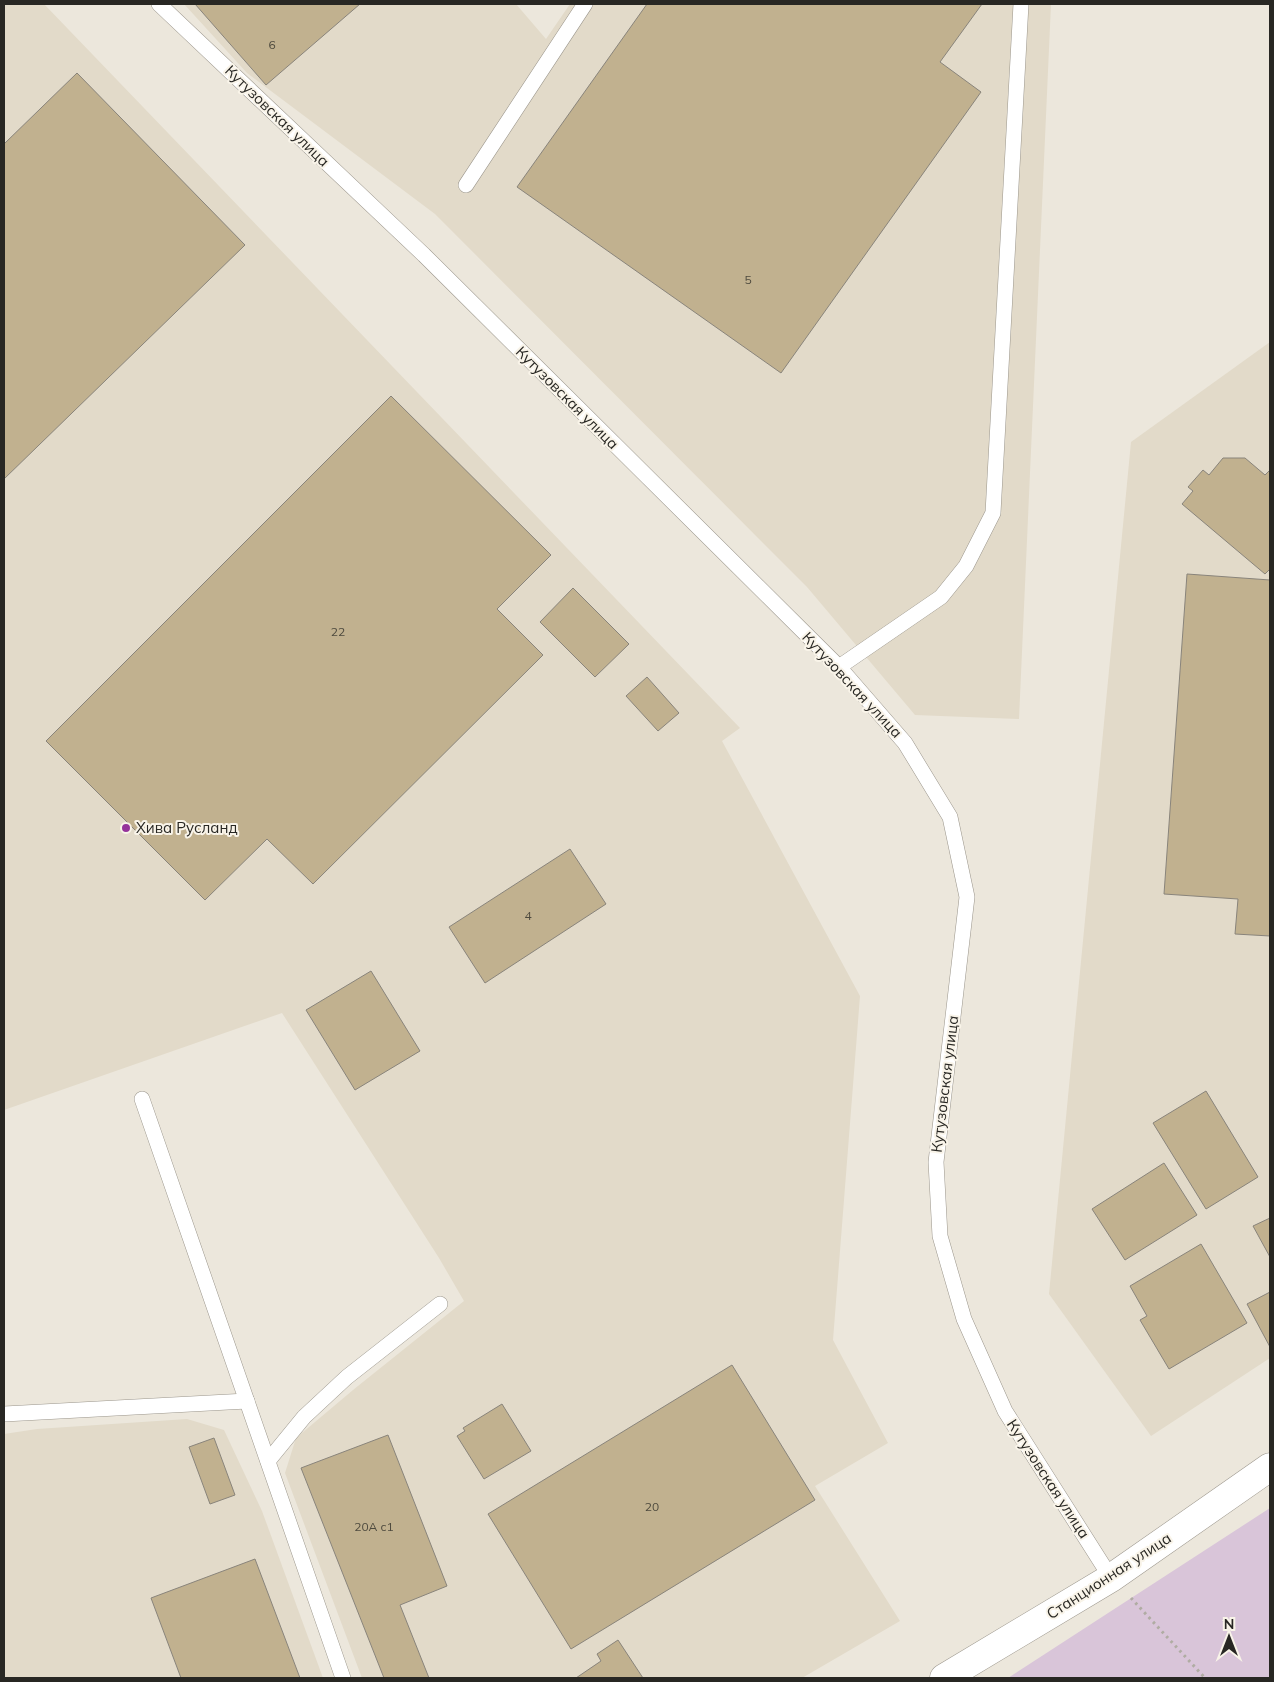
<svg xmlns="http://www.w3.org/2000/svg" width="1274" height="1682" font-family="Mulish,sans-serif">
<rect width="100%" height="100%" fill="#ece7dc"/>
<!-- built -->
<g fill="#e2dac9">
<polygon points="4,4 44,4 740,728 722,741 860,996 833,1340 888,1443 815,1486 900,1621 802,1678 362,1678 285,1473 296,1438 353,1390 464,1301 439,1258 282,1013 4,1110"/>
<polygon points="184,4 516,4 546,39 570,4 1051,4 1019,719 915,715 807,587 435,214 247,73"/>
<polygon points="1270,342 1270,1358 1151,1436 1049,1294 1131,442"/>
<polygon points="187,1419 224,1430 262,1511 323,1678 4,1678 4,1434 37,1429"/>
</g>
<!-- green -->
<polygon fill="#d9c5d9" points="1270,1508 1270,1678 1008,1678"/>
<!-- building -->
<g fill="#c1b18f" stroke="#89847b">
<polygon points="195,4 360,4 266,85"/>
<polygon points="647,4 982,4 940,62 981,92 781,373 517,187"/>
<polygon points="77,73 245,245 4,479 4,144"/>
<polygon points="391,396 551,555 497,609 543,655 313,884 267,839 205,900 46,741"/>
<polygon points="1223,458 1245,458 1265,475 1269,471 1270,472 1270,569 1265,574 1182,504 1193,491 1188,487 1203,470 1209,475"/>
<polygon points="1187,574 1270,580 1270,936 1235,934 1238,899 1164,894"/>
<polygon points="573,588 629,644 595,677 540,622"/>
<polygon points="647,677 679,713 658,731 626,696"/>
<polygon points="570,849 606,904 485,983 449,927"/>
<polygon points="371,971 420,1051 355,1090 306,1010"/>
<polygon points="1206,1091 1258,1177 1206,1209 1153,1123"/>
<polygon points="1164,1163 1197,1215 1125,1260 1092,1209"/>
<polygon points="1270,1218 1270,1257 1253,1226"/>
<polygon points="1201,1244 1247,1323 1169,1369 1140,1320 1147,1316 1130,1286"/>
<polygon points="1270,1292 1270,1347 1247,1304"/>
<polygon points="732,1365 815,1500 571,1649 488,1514"/>
<polygon points="502,1404 531,1451 484,1479 457,1436 465,1431 463,1428"/>
<polygon points="388,1435 447,1586 400,1605 429,1678 384,1678 301,1468"/>
<polygon points="214,1438 235,1495 210,1504 189,1447"/>
<polygon points="255,1559 300,1678 181,1678 151,1598"/>
<polygon points="618,1640 643,1678 576,1678 601,1661 597,1654"/>
</g>
<g fill="none" stroke-linecap="round" stroke-linejoin="round">
<!-- service casing -->
<g stroke="#9b968c" stroke-width="16">
<g id="service">
<polyline points="159,4 424,255 839,667 905,743 950,817 967,897 936,1162 940,1236 964,1319 1005,1411 1111,1578"/>
<polyline points="466,185 585,4"/>
<polyline points="839,667 941,597 966,566 993,513 1021,4"/>
<polyline points="142,1099 343,1678"/>
<polyline points="4,1414 247,1401"/>
<polyline points="268,1461 304,1417 347,1377 440,1304"/>
</g>
</g>
<!-- minor casing -->
<g stroke="#9b968c" stroke-width="29">
<polyline id="minor" points="944,1678 1111,1578 1270,1467"/>
</g>
<!-- path -->
<polyline stroke="#b0aca3" stroke-width="3" stroke-dasharray="2.5 4" stroke-linecap="butt" points="1131,1598 1205,1678"/>
<!-- service -->
<use href="#service" stroke="#fff" stroke-width="15"/>
<!-- minor -->
<use href="#minor" stroke="#fff" stroke-width="28"/>
</g>
<!-- markers -->
<circle fill="#95339b" stroke="#f9f4e9" stroke-width="2" cx="126" cy="828" r="5"/>
<g text-anchor="middle" stroke-width="4" stroke-linejoin="round" paint-order="stroke">
<!-- number labels -->
<g font-size="12" fill="#4e4a3e">
<text x="272" y="49">6</text>
<text x="748" y="284">5</text>
<text x="338" y="636">22</text>
<text x="528" y="920">4</text>
<text x="652" y="1511">20</text>
<text x="374" y="1531">20А с1</text>
</g>
<!-- street labels -->
<g font-size="15" fill="#282723" stroke="#f9f4e9">
<text transform="translate(277 116) rotate(44)" y="5">Кутузовская улица</text>
<text transform="translate(567 398) rotate(45)" y="5">Кутузовская улица</text>
<text transform="translate(852 685) rotate(47)" y="5">Кутузовская улица</text>
<text transform="translate(945 1084) rotate(-83)" y="5">Кутузовская улица</text>
<text transform="translate(1048 1479) rotate(57)" y="5">Кутузовская улица</text>
<text transform="translate(1109 1576) rotate(-33)" y="5">Станционная улица</text>
</g>
<!-- poi labels -->
<g font-size="15" fill="#282723" stroke="#f9f4e9" text-anchor="start">
<text x="136" y="833">Хива Русланд</text>
</g>
</g>
<!-- border -->
<rect width="1274" height="1682" fill="none" stroke="#282723" stroke-width="10"/>
<!-- north arrow -->
<g transform="translate(1229 1637)" stroke="#f9f4e9" stroke-width="4" paint-order="stroke">
<path d="M0-4L9 19L0 12L-9 19Z" fill="#282723"/>
<text y="-8" font-size="14" font-weight="bold" text-anchor="middle" fill="#282723">N</text>
</g>
</svg>
